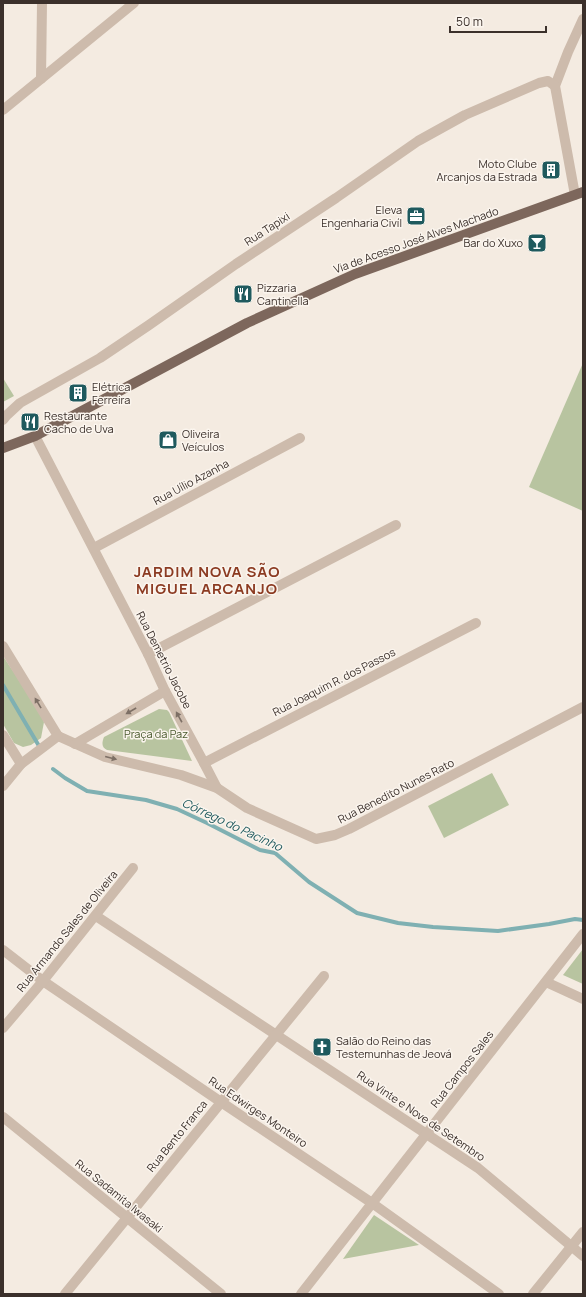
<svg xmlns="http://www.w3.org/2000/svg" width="586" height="1297" font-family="Manrope,sans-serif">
<rect width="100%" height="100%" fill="#f4ebe1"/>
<!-- green -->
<g fill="#b8c4a0">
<polygon points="583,363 583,511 529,487"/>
<polygon points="3,378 14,396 3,402"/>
<polygon points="3,656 39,710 44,722 41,738 31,745 23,747 14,743 3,724"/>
<path d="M159 709 167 710 169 712 192 761 107 750C101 747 102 742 104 737Z"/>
<polygon points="492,773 509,805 444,838 428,806"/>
<polygon points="583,949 583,984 563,975"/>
<polygon points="374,1215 419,1245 343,1259"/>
</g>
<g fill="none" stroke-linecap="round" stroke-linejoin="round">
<!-- stream -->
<g stroke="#7fb0b2" stroke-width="4">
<polyline points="3,685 39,746"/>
<polyline points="53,769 65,778 87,791 146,800 177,809 207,823 260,850 275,853 309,882 357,913 398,923 433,927 498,931 549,924 575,919 583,920"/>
</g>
<!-- minor -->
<g stroke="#cdbbac" stroke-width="10">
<polyline points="41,79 42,3"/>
<polyline points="3,110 134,3"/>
<polyline points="575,195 555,86 568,52 583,19"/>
<polyline points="3,420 7,415 20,403 100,358 149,325 236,264 336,198 418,141 465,115 539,83 548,81 555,86"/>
<polyline points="35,436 148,654 165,691 204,763 217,788"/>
<polyline points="94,548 300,438"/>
<polyline points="3,646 58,736"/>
<polyline points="148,654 396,525"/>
<polyline points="3,735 21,764"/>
<polyline points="58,736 105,757 181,775 217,788 247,808 316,839 335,835 349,829 583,707"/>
<polyline points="75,744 165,691"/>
<polyline points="204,763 476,623"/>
<polyline points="3,786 21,764 58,736"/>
<polyline points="96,916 478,1168 583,1256"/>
<polyline points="3,950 43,981 221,1102 372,1203 499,1294"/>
<polyline points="546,982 583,999"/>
<polyline points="3,1028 43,981 133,868"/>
<polyline points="3,1117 221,1294"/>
<polyline points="65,1294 324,976"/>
<polyline points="301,1294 583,934"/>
<polyline points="533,1294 583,1232"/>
</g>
<!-- major -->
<polyline stroke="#7d675c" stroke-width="10" points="3,448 35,436 247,323 355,274 583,192"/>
</g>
<!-- one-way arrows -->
<defs><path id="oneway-solid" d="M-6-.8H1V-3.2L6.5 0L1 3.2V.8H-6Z"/></defs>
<g fill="#7d6f65">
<use href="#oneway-solid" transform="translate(38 703) rotate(-121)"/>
<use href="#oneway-solid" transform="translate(131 711) rotate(150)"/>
<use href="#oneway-solid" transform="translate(179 717) rotate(-119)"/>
<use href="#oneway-solid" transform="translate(111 758) rotate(14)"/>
</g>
<!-- icons -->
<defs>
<g id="building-square" transform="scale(1)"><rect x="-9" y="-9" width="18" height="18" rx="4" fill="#1f5a5e" stroke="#fbf5ee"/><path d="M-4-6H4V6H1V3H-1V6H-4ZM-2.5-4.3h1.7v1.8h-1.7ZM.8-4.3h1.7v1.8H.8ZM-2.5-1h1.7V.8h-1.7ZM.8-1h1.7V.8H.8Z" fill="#fff"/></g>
<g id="office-square" transform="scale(1)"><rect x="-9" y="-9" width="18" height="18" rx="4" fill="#1f5a5e" stroke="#fbf5ee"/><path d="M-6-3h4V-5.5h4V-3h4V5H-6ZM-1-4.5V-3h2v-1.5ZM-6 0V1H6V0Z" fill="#fff"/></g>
<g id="bar-square" transform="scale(1)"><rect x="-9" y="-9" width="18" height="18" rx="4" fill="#1f5a5e" stroke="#fbf5ee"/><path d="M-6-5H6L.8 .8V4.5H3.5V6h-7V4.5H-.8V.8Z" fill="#fff"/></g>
<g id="restaurant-square" transform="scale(1)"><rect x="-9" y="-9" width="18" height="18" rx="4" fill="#1f5a5e" stroke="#fbf5ee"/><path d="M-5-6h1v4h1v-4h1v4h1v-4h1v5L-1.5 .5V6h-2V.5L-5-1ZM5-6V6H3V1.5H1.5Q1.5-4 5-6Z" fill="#fff"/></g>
<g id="shop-square" transform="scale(1)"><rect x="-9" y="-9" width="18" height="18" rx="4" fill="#1f5a5e" stroke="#fbf5ee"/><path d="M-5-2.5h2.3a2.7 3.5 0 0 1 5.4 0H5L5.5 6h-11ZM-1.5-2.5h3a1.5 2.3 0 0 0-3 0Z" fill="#fff"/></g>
<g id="church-square" transform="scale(1)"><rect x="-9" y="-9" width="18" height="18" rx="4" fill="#1f5a5e" stroke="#fbf5ee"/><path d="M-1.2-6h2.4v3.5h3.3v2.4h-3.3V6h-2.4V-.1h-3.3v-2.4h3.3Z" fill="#fff"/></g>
</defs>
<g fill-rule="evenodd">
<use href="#building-square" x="551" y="170"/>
<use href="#office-square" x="416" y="216"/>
<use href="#bar-square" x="537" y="243"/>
<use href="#restaurant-square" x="243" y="294"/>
<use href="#building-square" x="78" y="393"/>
<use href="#restaurant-square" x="30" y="422"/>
<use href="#shop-square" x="168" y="440"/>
<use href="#church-square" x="322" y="1047"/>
</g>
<g text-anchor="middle" stroke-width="3" stroke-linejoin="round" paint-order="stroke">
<!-- poi labels -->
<g font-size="11" fill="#3b302b" stroke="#fbf5ee" text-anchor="start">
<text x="537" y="168" text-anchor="end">Moto Clube<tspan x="537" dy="13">Arcanjos da Estrada</tspan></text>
<text x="402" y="214" text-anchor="end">Eleva<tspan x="402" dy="13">Engenharia Civíl</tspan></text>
<text x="523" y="247" text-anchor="end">Bar do Xuxo</text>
<text x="257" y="292">Pizzaria<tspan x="257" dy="13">Cantinella</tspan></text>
<text x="92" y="391">Elétrica<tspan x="92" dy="13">Ferreira</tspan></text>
<text x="44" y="420">Restaurante<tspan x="44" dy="13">Cacho de Uva</tspan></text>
<text x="182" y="438">Oliveira<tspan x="182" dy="13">Veículos</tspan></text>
<text x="336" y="1045">Salão do Reino das<tspan x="336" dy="13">Testemunhas de Jeová</tspan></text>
</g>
<!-- street labels -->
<g font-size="11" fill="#3b302b" stroke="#fbf5ee">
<text transform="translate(267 229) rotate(-33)" y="4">Rua Tapixi</text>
<text transform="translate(416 240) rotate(-20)" y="4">Via de Acesso José Alves Machado</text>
<text transform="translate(191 482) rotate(-28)" y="4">Rua Uílio Azanha</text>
<text transform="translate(164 660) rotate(63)" y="4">Rua Demetrio Jacobe</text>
<text transform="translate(334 682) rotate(-27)" y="4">Rua Joaquim R. dos Passos</text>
<text transform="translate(396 791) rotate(-27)" y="4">Rua Benedito Nunes Rato</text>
<text transform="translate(67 931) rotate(-51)" y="4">Rua Armando Sales de Oliveira</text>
<text transform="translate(462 1069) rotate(-52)" y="4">Rua Campos Sales</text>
<text transform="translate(258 1112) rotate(34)" y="4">Rua Edwirges Monteiro</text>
<text transform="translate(421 1116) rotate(34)" y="4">Rua Vinte e Nove de Setembro</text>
<text transform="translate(177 1136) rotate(-51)" y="4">Rua Bento Franca</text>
<text transform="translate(119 1196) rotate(39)" y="4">Rua Sadamita Iwasaki</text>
</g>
<!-- park labels -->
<g font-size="11" fill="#4a5a2e" stroke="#fbf5ee">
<text x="156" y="738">Praça da Paz</text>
</g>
<!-- water labels -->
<g font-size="12" font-style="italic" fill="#1f5a5e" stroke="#fbf5ee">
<text transform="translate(232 825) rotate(25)" y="4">Córrego do Pacinho</text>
</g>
<!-- district labels -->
<g font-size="15" font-weight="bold" letter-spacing="1" fill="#8c3b22" stroke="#fbf5ee">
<text x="207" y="577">JARDIM NOVA SÃO<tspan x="207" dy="17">MIGUEL ARCANJO</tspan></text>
</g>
</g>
<!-- border -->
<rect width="586" height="1297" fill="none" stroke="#3b302b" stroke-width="8"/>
<!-- scale -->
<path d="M450 26v6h96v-6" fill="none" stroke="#3b302b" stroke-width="2"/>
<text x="456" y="26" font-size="12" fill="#3b302b" stroke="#fbf5ee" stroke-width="3" paint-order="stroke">50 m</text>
</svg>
